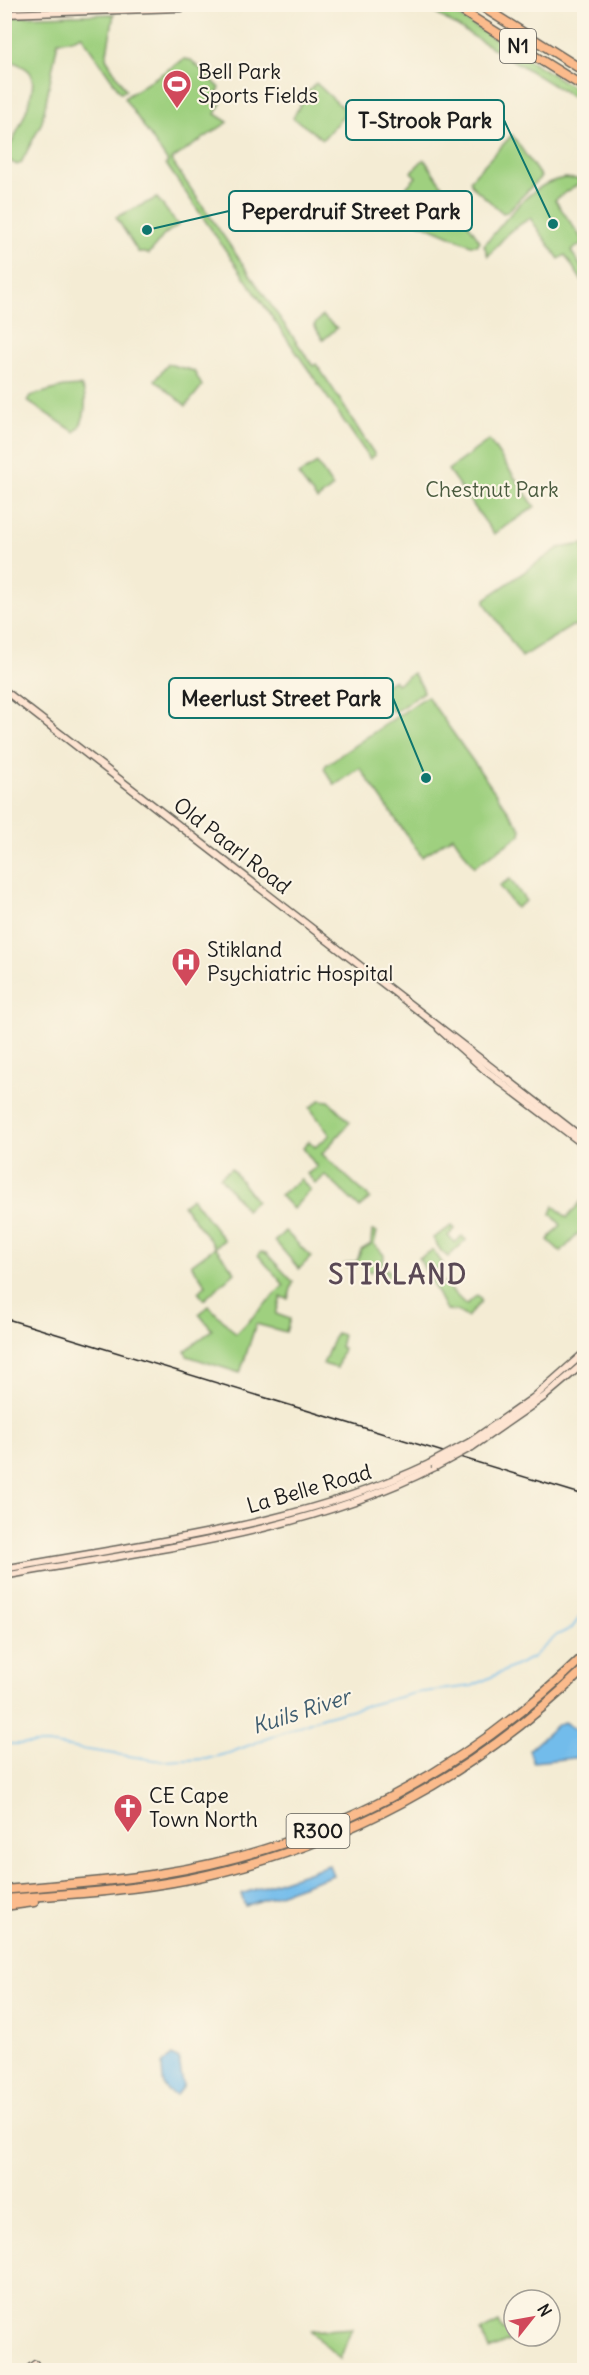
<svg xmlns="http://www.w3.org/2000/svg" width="589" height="2375" font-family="Delius,sans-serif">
<rect width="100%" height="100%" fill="#fcf5e5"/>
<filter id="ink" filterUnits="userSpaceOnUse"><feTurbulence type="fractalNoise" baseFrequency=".0167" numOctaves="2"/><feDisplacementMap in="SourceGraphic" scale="12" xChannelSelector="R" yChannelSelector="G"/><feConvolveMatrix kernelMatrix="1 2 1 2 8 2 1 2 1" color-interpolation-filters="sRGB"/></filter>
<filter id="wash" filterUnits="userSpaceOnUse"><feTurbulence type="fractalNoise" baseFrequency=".008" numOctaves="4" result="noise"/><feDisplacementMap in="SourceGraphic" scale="24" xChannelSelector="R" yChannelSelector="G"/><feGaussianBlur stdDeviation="1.35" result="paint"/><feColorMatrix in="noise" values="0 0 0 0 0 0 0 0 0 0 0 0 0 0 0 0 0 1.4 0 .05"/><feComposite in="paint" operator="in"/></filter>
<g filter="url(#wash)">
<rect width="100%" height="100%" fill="#f4ecd4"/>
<!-- green -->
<g fill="#9fd07f" stroke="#5e764e" stroke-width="1.5">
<polygon points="422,5 441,5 584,94 584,104"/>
<path d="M114 14 106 58 126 90 121 93 81 35 71 40 58 41 42 122 21 163 17 165 6 159 5 155C13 141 43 85 29 71 23 65 12 62 5 57V17Z"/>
<path d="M184 59 191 60 220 88 214 99 221 103 215 114 228 122 171 160 313 366 316 364C339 396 354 424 375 455L370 459 166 164 168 162 124 98Z"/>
<polygon points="316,83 344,109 344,115 323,139 293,118 306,94"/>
<polygon points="512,135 541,177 507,212 503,213 472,186 470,180"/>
<polygon points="424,159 480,241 477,245 471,245 406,217 391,203 416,177 411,172"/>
<path d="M565 178 584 180 555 200 584 242 571 251 584 271V284L565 255 559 259 530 218 510 231 488 256 484 245C506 221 530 182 565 178Z"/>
<polygon points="157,198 178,225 164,235 149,254 138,252 116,217"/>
<polygon points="322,316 337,328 323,340 314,325"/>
<polygon points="168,364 194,371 202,386 186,406 155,380"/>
<path d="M81 386C89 398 85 423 75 432L27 401 30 396 64 387Z"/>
<polygon points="489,440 535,507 494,534 448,470"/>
<polygon points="317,463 333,487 317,500 298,475"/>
<polygon points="584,544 584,625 572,626 522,657 485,603 485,599 559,548"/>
<polygon points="413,673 423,688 423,692 396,711 392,711 377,691 394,680 397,684"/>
<polygon points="427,696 521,829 520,835 474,867 453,836 422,857 360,768 335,785 324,769 326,765"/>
<polygon points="510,879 526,901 516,908 499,886"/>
<polygon points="320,1100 329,1101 350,1122 322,1154 370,1198 360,1208 325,1175 316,1184 307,1174 317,1167 303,1148 309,1141 315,1147 330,1135 310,1108"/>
<polygon points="231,1168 256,1201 246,1210 220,1177"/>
<polygon points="301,1179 310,1190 293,1209 280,1195"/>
<polygon points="192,1198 224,1240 215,1247 235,1272 204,1300 198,1292 206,1285 191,1265 215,1247 183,1205"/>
<polygon points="584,1198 584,1228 561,1252 548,1240 561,1225 551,1214 554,1206 567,1218"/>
<polygon points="452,1226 455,1229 448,1236 455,1243 462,1236 466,1240 448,1257 441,1251 433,1238"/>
<polygon points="285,1231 311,1257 299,1269 275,1241"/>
<polygon points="372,1231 377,1232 374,1244 384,1255 383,1267 394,1274 390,1278 380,1268 370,1272 359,1264 345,1267 345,1264 357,1261 361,1250 371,1244"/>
<polygon points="433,1250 443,1264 434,1273 466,1305 477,1295 481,1299 480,1303 467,1317 457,1311 446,1310 419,1258"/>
<polygon points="261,1252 266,1253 293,1282 288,1299 281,1297 276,1314 290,1319 286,1332 256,1324 240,1373 187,1356 185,1351 212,1330 199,1314 209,1306 236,1334 284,1285 258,1255"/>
<polygon points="336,1333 343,1335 340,1347 343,1348 337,1368 323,1364"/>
<polygon points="499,2322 503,2330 509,2329 513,2339 489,2350 481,2331"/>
<polygon points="352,2328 340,2359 311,2332 311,2331"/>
</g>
<!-- water -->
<g fill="#72bceb" stroke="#476c84" stroke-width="1.5">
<polygon points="564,1722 584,1735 584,1757 533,1762 529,1750 558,1724"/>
<polygon points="329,1865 333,1875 245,1906 241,1894"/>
<path d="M172 2055 179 2059 183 2086 176 2095C161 2092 163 2077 162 2064Z"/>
</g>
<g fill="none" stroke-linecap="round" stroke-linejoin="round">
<!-- stream -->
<polyline stroke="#72bceb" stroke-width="1.5" points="4,1744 48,1744 162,1761 206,1759 229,1753 323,1717 415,1693 472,1686 532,1658 557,1635 572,1628 584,1611"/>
</g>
</g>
<g filter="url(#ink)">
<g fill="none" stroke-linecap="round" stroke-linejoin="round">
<!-- secondary casing -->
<g stroke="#68655c" stroke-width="9">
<g id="secondary">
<polyline points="4,7 79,4"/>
<polyline points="4,14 180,8 212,4"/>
<polyline points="4,690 584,1139"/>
<polyline points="439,1029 486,1071 584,1145"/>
<polyline points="470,1442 533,1398 584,1353"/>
<polyline points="472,1447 544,1397 584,1363"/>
<path d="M4 1569C148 1542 296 1527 429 1464"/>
<path d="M4 1576C151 1549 301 1535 435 1467"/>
<polyline points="27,2370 35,2364"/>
</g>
</g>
<!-- highway casing -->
<g stroke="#68655c" stroke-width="11">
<g id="highway">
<polyline points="451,4 584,87"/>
<polyline points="478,4 584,71"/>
<path d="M4 1890C56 1885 108 1882 158 1874 321 1849 467 1770 584 1656"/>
<path d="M4 1899C66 1894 129 1891 189 1879 338 1849 476 1775 584 1669"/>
<polyline points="4,1906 34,1902"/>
</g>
</g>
<!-- secondary -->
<use href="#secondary" stroke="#fde4d1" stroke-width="6"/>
<!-- highway -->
<use href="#highway" stroke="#fbbb8c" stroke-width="8"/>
<!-- rail -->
<polyline stroke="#1c1c1c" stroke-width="1.5" points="4,1318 584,1495"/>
<!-- secondary-bridge casing -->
<g stroke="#68655c" stroke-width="9" stroke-linecap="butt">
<g id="secondary-bridge">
<polyline points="429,1464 470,1442"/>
<polyline points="435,1467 472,1447"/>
</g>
</g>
<!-- secondary-bridge -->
<use href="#secondary-bridge" stroke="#fde4d1" stroke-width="6"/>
</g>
</g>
<!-- icons -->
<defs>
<g id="stadium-pin" transform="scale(1.5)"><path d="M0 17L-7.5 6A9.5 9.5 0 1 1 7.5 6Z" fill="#d1495b" stroke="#fcf5e5"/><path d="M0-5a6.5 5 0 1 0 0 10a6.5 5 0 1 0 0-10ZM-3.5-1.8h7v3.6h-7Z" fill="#fff"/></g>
<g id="hospital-pin" transform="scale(1.5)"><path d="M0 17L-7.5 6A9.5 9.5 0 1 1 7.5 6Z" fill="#d1495b" stroke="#fcf5e5"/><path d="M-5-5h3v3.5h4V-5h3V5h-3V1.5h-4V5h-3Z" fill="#fff"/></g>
<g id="church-pin" transform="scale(1.5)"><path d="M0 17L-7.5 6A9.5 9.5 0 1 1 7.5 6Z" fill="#d1495b" stroke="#fcf5e5"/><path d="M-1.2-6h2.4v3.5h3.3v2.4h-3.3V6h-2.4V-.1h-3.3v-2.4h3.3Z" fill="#fff"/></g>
</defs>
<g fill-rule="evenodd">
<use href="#stadium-pin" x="177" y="84"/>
<use href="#hospital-pin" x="186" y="962"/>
<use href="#church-pin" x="128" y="1808"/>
</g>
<g text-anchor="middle" stroke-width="4.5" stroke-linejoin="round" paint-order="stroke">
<!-- shield labels -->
<g fill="#fcf5e5" stroke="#5f5d58" stroke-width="1.5">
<rect x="500" y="29" width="36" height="34" rx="4.5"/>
<rect x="286.5" y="1814" width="63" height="34" rx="4.5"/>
</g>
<g font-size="20" font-weight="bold" fill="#1c1c1c">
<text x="518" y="53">N1</text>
<text x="318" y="1838">R300</text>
</g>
<!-- poi labels -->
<g font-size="21" fill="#1c1c1c" stroke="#fcf5e5" text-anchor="start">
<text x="198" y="79">Bell Park<tspan x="198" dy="24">Sports Fields</tspan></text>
<text x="207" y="957">Stikland<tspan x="207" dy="24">Psychiatric Hospital</tspan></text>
<text x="149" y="1803">CE Cape<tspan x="149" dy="24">Town North</tspan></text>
</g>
<!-- park labels -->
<g font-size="21" fill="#4a5b3f" stroke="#fcf5e5">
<text x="492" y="497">Chestnut Park</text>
</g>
<!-- street labels -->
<g font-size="21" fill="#1c1c1c" stroke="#fcf5e5">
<text transform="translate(232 846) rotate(38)" y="7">Old Paarl Road</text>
<text transform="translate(309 1489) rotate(-16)" y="7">La Belle Road</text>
</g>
<!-- water labels -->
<g font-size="22" font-style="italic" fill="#3e5c6f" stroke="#fcf5e5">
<text transform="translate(301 1711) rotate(-18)" y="8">Kuils River</text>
</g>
<!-- district labels -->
<g font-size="27" font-weight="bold" letter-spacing="1.5" fill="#5a4955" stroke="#fcf5e5">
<text x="398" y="1284">STIKLAND</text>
</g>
</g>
<!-- callouts -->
<path fill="none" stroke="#0f766e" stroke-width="2" d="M553 224L504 120M147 230L229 211M426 778L393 698"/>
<g fill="#0f766e" stroke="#fcf5e5" stroke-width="2">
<circle cx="553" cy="224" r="6"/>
<circle cx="147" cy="230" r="6"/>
<circle cx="426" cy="778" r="6"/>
</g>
<g fill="#fcf5e5" stroke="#0f766e" stroke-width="2">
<rect x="346" y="100" width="158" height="40" rx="6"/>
<rect x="229" y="191" width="243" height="40" rx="6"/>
<rect x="169" y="678" width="224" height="40" rx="6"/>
</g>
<g font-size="22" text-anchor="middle" font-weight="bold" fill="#1c1c1c">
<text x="425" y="128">T-Strook Park</text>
<text x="351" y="219">Peperdruif Street Park</text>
<text x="281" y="706">Meerlust Street Park</text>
</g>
<!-- margin -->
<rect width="589" height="2375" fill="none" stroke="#fcf5e5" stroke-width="24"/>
<!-- north arrow -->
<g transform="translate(532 2318) rotate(59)"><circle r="28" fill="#fcf5e5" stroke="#a29e95" stroke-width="1.5"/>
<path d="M0-4.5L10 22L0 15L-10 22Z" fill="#d1495b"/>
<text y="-9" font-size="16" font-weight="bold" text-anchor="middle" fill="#1c1c1c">N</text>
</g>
</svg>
